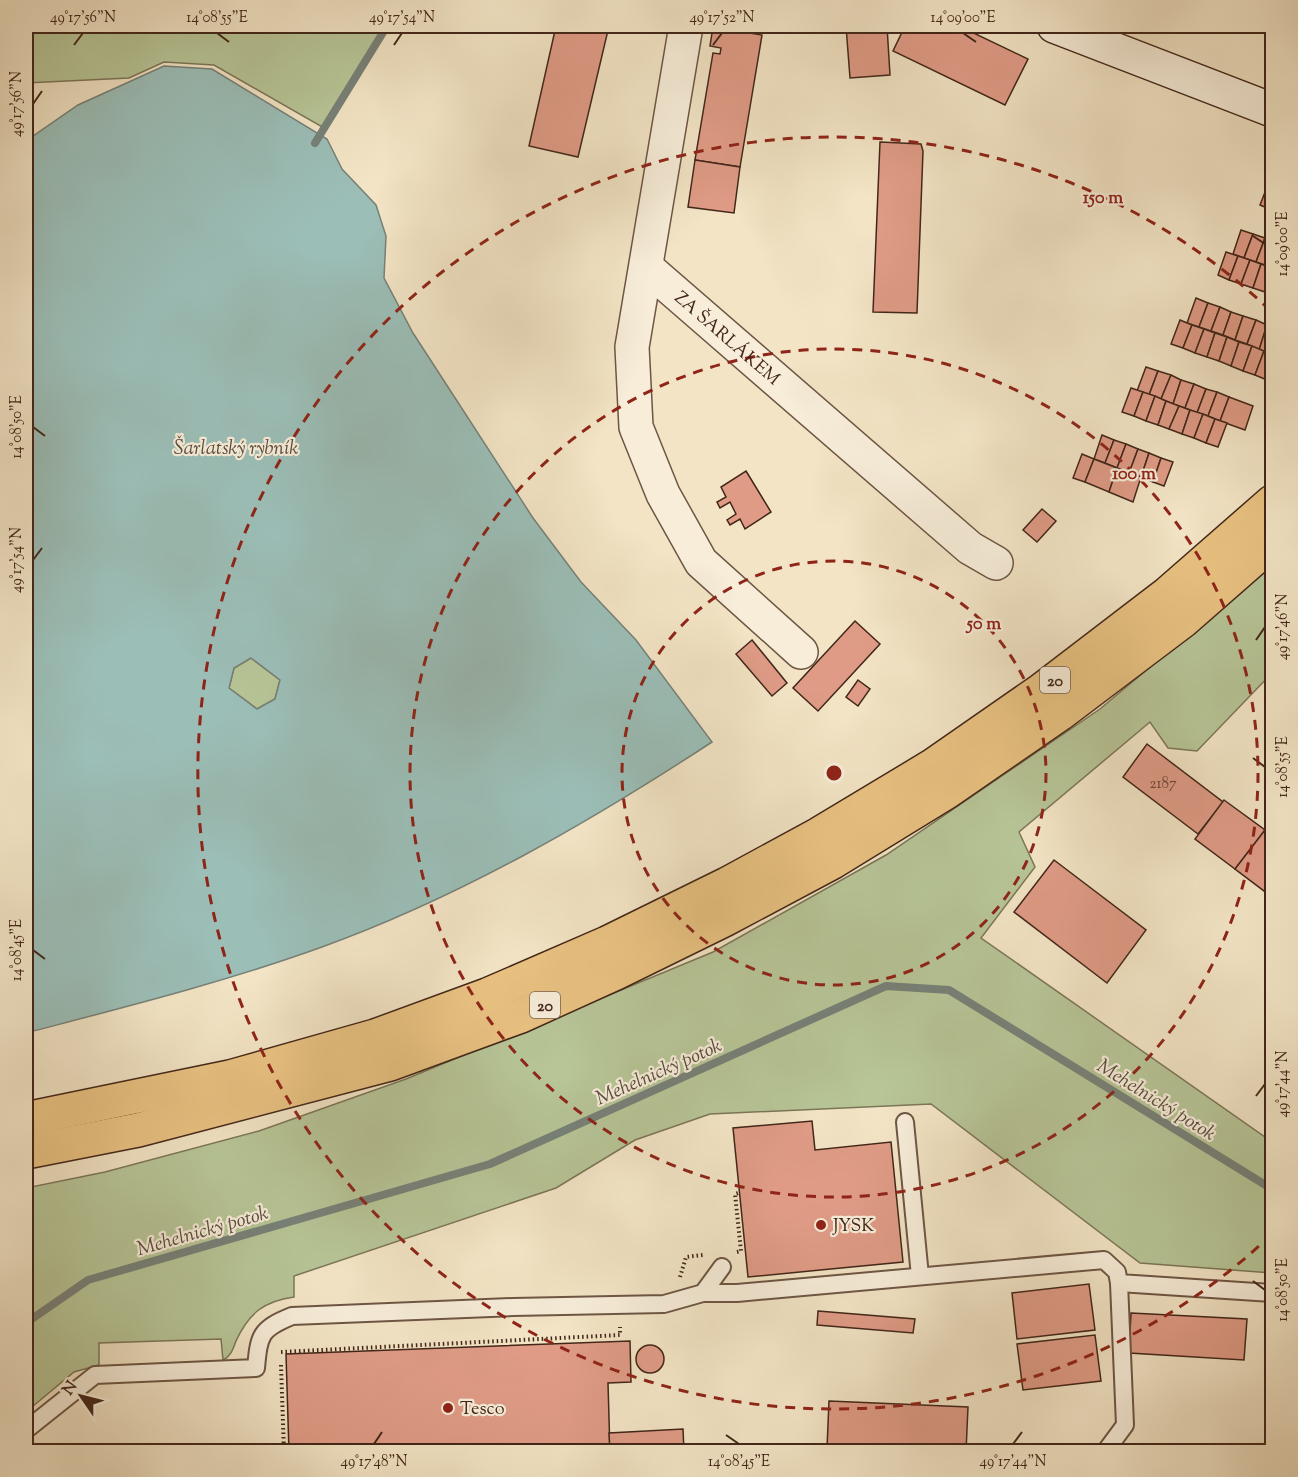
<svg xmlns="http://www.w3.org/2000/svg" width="1298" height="1477" font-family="'Sorts Mill Goudy',serif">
<rect width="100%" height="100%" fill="#f2e4c5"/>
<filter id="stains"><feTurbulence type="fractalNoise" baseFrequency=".00333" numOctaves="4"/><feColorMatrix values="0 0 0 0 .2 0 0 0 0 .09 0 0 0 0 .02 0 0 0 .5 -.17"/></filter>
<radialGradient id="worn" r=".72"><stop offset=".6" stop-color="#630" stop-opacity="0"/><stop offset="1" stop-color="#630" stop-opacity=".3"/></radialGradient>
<!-- green -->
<g fill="#b7c597" stroke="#7c7658" stroke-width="1.5">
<polygon points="26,26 385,26 324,128 214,65 164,62 129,78 26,83"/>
<path d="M1272 565V673L1197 751 1168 748 1150 722 1019 832 1035 867 981 938 1272 1142V1273L1140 1263 931 1104 710 1114 635 1140 556 1188 294 1276V1297C264 1301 249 1313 236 1341 233 1349 231 1356 223 1360L221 1339 99 1343V1365L74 1372 26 1412V1188L105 1172 259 1131 406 1079 713 952 886 855 1100 709Z"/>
<polygon points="251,658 280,680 275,699 257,709 229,688 234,668"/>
</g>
<!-- water -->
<path fill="#9bbeb7" stroke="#778178" stroke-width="1.5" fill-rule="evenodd" d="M164 66 212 69 327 139 342 169 376 205 386 236 384 278 413 333 533 518 581 582 636 640 712 742C590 822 460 897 322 947 225 982 125 1007 26 1033V141L78 105ZM251 658 280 680 275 699 257 709 229 688 234 668Z"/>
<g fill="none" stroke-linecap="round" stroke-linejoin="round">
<!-- stream -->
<g stroke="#778178" stroke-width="8">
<polyline points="315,143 387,26"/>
<polyline points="26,1323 88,1280 490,1164 886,986 949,990 1272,1189"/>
</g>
</g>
<!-- building -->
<g fill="#df9b86" stroke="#422619" stroke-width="1.5">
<polygon points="556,26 609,26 578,157 529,146"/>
<polygon points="846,26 887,26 890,75 850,78"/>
<polygon points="905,26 959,26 1028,59 1005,105 893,51"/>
<polygon points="713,27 762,35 740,167 695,160 713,53 720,54 721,48 710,46"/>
<polygon points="880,142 921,144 923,151 917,313 873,312"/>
<polygon points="695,160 740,167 734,213 688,207"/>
<polygon points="1269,182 1272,183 1272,210 1260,205"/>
<polygon points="1241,230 1253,234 1244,258 1233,254"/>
<polygon points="1253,234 1265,238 1256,262 1244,258"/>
<polygon points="1265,238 1272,241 1272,254 1268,266 1256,262"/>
<polygon points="1226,252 1238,256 1229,280 1218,275"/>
<polygon points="1238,256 1250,260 1241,284 1229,280"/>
<polygon points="1250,260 1261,264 1253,288 1241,284"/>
<polygon points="1261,264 1272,268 1265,292 1253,288"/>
<polygon points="1272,272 1272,295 1265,292"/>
<polygon points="1196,298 1208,303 1199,327 1187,323"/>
<polygon points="1208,303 1220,307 1211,331 1199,327"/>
<polygon points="1220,307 1231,312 1223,335 1211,331"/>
<polygon points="1231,312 1243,316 1235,340 1223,335"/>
<polygon points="1243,316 1256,320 1247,344 1235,340"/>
<polygon points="1180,320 1192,325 1183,348 1171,344"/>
<polygon points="1256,320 1267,325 1259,350 1247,344"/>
<polygon points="1192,325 1204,329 1195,353 1183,348"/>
<polygon points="1267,325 1272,327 1272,348 1270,353 1259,350"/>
<polygon points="1204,329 1215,333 1207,357 1195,353"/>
<polygon points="1215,333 1227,337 1219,361 1207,357"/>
<polygon points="1227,337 1239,342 1231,366 1219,361"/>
<polygon points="1239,342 1252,346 1243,371 1231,366"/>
<polygon points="1252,346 1264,351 1255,375 1243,371"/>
<polygon points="1264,351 1272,354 1272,364 1267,380 1255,375"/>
<polygon points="1146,367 1158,371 1149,395 1137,391"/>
<polygon points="1158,371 1171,375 1161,399 1149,395"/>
<polygon points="1171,375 1181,380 1173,404 1161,399"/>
<polygon points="1181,380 1194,384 1185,408 1173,404"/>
<polygon points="1194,384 1206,389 1197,413 1185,408"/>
<polygon points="1131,388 1143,392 1134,416 1122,412"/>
<polygon points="1206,389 1217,392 1208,416 1197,413"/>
<polygon points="1143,392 1155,396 1146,421 1134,416"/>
<polygon points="1217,392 1229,397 1220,421 1208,416"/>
<polygon points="1155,396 1166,401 1158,425 1146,421"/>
<polygon points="1229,397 1253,406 1245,430 1220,421"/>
<polygon points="1166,401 1179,406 1169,429 1158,425"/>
<polygon points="1179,406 1190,410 1182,434 1169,429"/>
<polygon points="1190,410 1203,414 1194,438 1182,434"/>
<polygon points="1203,414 1215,419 1206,443 1194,438"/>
<polygon points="1215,419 1227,423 1218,447 1206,443"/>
<polygon points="1102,435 1114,440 1105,463 1094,459"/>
<polygon points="1114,440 1126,444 1117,468 1105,463"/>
<polygon points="1126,444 1138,449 1129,473 1117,468"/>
<polygon points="1138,449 1149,453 1141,477 1129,473"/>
<polygon points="1149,453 1161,458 1153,482 1141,477"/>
<polygon points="1082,454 1094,459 1085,482 1073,478"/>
<polygon points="1161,458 1173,462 1164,486 1153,482"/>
<polygon points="1094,459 1117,468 1109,492 1085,482"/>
<polygon points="1117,468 1141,477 1133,502 1109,492"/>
<polygon points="746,471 771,512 745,529 740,519 730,525 727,520 736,514 730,502 720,508 717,502 726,497 721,487"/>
<polygon points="1042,509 1056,521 1037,542 1023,530"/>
<polygon points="855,621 880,644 818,711 793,688"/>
<polygon points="752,640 787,683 772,696 736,654"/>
<polygon points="858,680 870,689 858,706 846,697"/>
<polygon points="1147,744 1223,802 1198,834 1123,777"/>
<polygon points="1224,800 1265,830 1235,869 1195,839"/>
<polygon points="1265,830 1272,836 1272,897 1235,869"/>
<polygon points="1054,860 1146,930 1107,983 1014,912"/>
<polygon points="812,1121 815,1150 891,1142 903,1262 748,1277 733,1128"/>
<polygon points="1089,1284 1095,1330 1017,1339 1012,1293"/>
<polygon points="818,1311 915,1319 913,1333 817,1325"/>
<polygon points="1131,1313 1247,1319 1244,1360 1129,1353"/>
<polygon points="1095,1335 1101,1381 1023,1390 1017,1344"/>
<polygon points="630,1341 631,1382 608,1383 610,1452 289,1452 286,1354"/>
<circle cx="650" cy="1359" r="14"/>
<polygon points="829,1401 968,1407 966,1452 900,1452 827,1448"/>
<polygon points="683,1429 684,1452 610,1452 609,1433"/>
</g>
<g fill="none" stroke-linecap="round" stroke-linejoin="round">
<!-- lane casing -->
<g stroke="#6e5644" stroke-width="20">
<g id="lane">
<polyline points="905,1122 920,1276"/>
<polyline points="703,1293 737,1293 1104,1260 1117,1272 1119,1283 1272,1293"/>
<path d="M26 1430 95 1375 256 1368C259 1335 260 1329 292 1316L513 1307 664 1304 703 1293 722 1267"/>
<polyline points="1105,1452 1125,1425 1119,1283"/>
</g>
</g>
<!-- street casing -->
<g stroke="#6e5644" stroke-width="36">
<g id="street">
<polyline points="686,26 632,347 636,427 663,494 701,562 801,652"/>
<path id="s1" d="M646 267 970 548 996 563"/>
</g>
</g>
<!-- secondary casing -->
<g stroke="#422619" stroke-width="36">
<polyline id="secondary" points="1054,26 1272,110"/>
</g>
<!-- highway casing -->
<g stroke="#422619" stroke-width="36">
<g id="highway">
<polyline points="26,1119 230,1077 375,1036 487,995 607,943 727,884 819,834 932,766 1040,691 1168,593 1272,502"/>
<polyline points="26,1152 138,1130 390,1064 521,1016 616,973 724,920 833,862 947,792 1060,714 1183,621 1272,543"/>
</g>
</g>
<!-- path -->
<g stroke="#422619" stroke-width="4" stroke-dasharray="1.5 3" stroke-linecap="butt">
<polyline points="737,1252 741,1251 735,1194 738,1193"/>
<polyline points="680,1277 686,1257 703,1255"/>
<polyline points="281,1352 620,1335 620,1327"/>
<polyline points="281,1365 284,1452"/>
</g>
<!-- lane -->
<use href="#lane" stroke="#f7edd9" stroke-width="16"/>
<!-- street -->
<use href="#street" stroke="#f7edd9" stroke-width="33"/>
<!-- secondary -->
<use href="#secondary" stroke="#f7edd9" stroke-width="33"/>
<!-- highway -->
<use href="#highway" stroke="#e9c282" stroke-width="33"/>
</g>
<!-- ticks -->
<path fill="none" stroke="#422619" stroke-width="2" d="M217 33 229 42M963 33 976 42M74 45 83 33M394 45 402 33M713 45 722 33M33 104 42 91M1253 236 1265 244M33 427 45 436M33 560 42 548M1256 640 1265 627M1253 758 1265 767M33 950 45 959M1256 1096 1265 1084M1253 1281 1265 1290M726 1435 739 1444M374 1444 382 1432M1013 1444 1022 1432"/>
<!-- distance rings -->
<g fill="none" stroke="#8f2418" stroke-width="3" stroke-dasharray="10 8">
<circle cx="834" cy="773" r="212"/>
<circle cx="834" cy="773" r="424"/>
<path d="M1272 1234A636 636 0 1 1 1272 312"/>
</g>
<!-- markers -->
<g fill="#8f2418" stroke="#f7edd9" stroke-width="2">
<circle cx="821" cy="1225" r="6"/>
<circle cx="448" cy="1408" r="6"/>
</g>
<g text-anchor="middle" stroke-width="4.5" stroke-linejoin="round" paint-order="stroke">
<!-- number labels -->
<g font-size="15" fill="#694334">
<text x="1163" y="788">2187</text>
</g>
<!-- shield labels -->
<g fill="#f7edd9" stroke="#786253" stroke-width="1.5">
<rect x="1040" y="667" width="30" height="26" rx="4.5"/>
<rect x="530" y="992" width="30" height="26" rx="4.5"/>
</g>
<g font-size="16" font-weight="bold" fill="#422619">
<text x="1055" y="686">20</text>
<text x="545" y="1011">20</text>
</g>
<!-- street labels -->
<g font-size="18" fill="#422619" stroke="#f7edd9">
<text dy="6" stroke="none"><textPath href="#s1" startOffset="108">ZA ŠARLÁKEM</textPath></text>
</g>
<!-- poi labels -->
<g font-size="18" fill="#422619" stroke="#f7edd9" text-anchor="start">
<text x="833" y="1231">JYSK</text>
<text x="460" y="1414">Tesco</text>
</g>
<!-- water labels -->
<g font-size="20" font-style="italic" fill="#584c40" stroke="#f7edd9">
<text x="236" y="454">Šarlatský rybník</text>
<text transform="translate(658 1071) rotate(-24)" y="7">Mehelnický potok</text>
<text transform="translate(1157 1099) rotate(32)" y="7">Mehelnický potok</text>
<text transform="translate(202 1230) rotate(-16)" y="7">Mehelnický potok</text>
</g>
</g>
<circle cx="834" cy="773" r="9" fill="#8f2418" stroke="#f7edd9" stroke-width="3"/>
<g font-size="18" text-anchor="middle" font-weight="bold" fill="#8f2418" stroke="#f7edd9" stroke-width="4.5" stroke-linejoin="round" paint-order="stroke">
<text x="1103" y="203">150 m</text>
<text x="1134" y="479">100 m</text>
<text x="984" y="629">50 m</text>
</g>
<!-- margin -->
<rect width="1298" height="1477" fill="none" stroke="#f2e4c5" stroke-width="66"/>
<!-- north arrow -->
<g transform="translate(81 1396) rotate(305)" stroke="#f7edd9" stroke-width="4.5" paint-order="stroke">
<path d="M0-4.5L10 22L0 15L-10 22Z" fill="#422619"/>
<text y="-9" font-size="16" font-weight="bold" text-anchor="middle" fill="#422619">N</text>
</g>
<rect x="33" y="33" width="1232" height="1411" fill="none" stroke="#422619" stroke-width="2"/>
<g font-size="15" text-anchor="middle" fill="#422619">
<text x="83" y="22">49°17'56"N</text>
<text x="217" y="22">14°08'55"E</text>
<text x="402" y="22">49°17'54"N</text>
<text x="722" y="22">49°17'52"N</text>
<text x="963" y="22">14°09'00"E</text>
<text transform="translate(16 104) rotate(-90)" y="5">49°17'56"N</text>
<text transform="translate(1282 244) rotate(-90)" y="5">14°09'00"E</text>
<text transform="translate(16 427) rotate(-90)" y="5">14°08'50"E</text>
<text transform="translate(16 560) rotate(-90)" y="5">49°17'54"N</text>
<text transform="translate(1282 627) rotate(-90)" y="5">49°17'46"N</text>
<text transform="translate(1282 767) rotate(-90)" y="5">14°08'55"E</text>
<text transform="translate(16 950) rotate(-90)" y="5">14°08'45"E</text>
<text transform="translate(1282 1084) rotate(-90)" y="5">49°17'44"N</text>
<text transform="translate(1282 1290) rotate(-90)" y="5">14°08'50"E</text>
<text x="374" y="1466">49°17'48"N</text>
<text x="739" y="1466">14°08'45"E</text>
<text x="1013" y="1466">49°17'44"N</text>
</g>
<rect width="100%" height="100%" filter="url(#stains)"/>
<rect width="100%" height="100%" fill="url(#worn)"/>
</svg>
